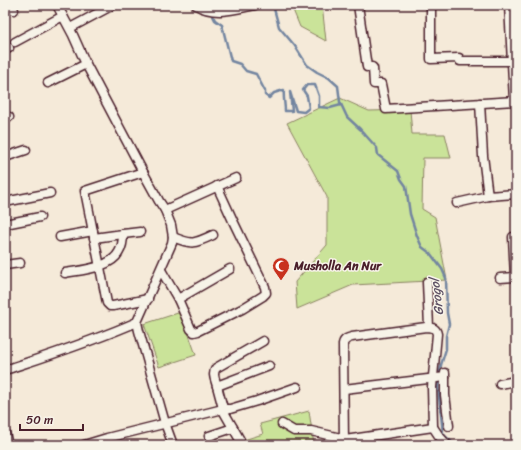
<svg xmlns="http://www.w3.org/2000/svg" width="521" height="450" font-family="Sriracha,sans-serif">
<rect width="100%" height="100%" fill="#f5ead9"/>
<filter id="ink" filterUnits="userSpaceOnUse"><feTurbulence type="fractalNoise" baseFrequency=".025" numOctaves="2"/><feDisplacementMap in="SourceGraphic" scale="8" xChannelSelector="R" yChannelSelector="G"/><feConvolveMatrix kernelMatrix="1 2 1 2 8 2 1 2 1" color-interpolation-filters="sRGB"/></filter>
<g filter="url(#ink)">
<!-- green -->
<g fill="#cae399" stroke="#8a8162">
<polygon points="291,5 322,5 326,41 300,27"/>
<polygon points="340,98 369,111 410,110 412,134 445,134 451,158 423,158 422,209 435,217 447,280 353,285 297,309 295,282 327,245 327,197 287,123"/>
<polygon points="181,312 196,355 159,367 144,324"/>
<polygon points="309,411 314,445 227,445 263,434 260,424"/>
</g>
<g fill="none" stroke-linecap="round" stroke-linejoin="round">
<!-- stream -->
<g stroke="#7385a0" stroke-width="2.5">
<polyline points="273,5 279,27 295,46 307,65 317,72 329,78 338,86 340,102 347,117 360,129 377,148 378,155 398,171 401,179 406,186 410,214 417,236 422,247 430,253 442,269 446,278 447,313 449,324 446,336 446,349 441,365 438,387 443,433 445,436 455,445"/>
<path d="M211 12 215 20 222 25 231 61 240 64 246 71 256 74 265 91V95L269 98 274 93 284 90C283 97 285 104 285 111H292L290 92 296 111 304 112 309 108 307 96 303 90 307 85H315L319 96V107L330 108 341 105"/>
</g>
<!-- street casing -->
<g stroke="#4a1f2b" stroke-width="11">
<g id="street">
<polyline points="11,5 14,10"/>
<path d="M196 5C215 16 235 9 255 5"/>
<polyline points="358,5 367,67 372,67 373,68 374,84 381,84 386,109 516,101"/>
<polyline points="431,5 431,59 459,58 460,61 513,61"/>
<polyline points="509,5 514,101"/>
<polyline points="70,28 113,5"/>
<polyline points="15,42 63,16"/>
<polyline points="5,50 9,48"/>
<polyline points="48,83 86,64"/>
<polyline points="480,103 483,156 488,196"/>
<polyline points="5,119 9,117"/>
<polyline points="5,157 26,150"/>
<polyline points="143,172 85,191 107,303 110,306 113,306 148,299"/>
<polyline points="5,202 50,193"/>
<polyline points="457,203 488,196 516,194"/>
<polyline points="165,210 236,178"/>
<polyline points="5,224 40,217"/>
<polyline points="123,234 140,232"/>
<polyline points="60,237 93,231"/>
<path d="M173 237C192 245 194 244 213 235"/>
<polyline points="513,237 515,277"/>
<polyline points="5,265 20,263"/>
<polyline points="161,270 178,299 191,329 194,332 198,331 242,309 263,296 266,293 265,287 234,223 217,186"/>
<path d="M65 273C81 270 111 268 119 252 122 247 123 240 123 234L94 238"/>
<polyline points="500,278 516,277"/>
<polyline points="427,282 429,327"/>
<polyline points="178,299 230,269"/>
<polyline points="137,322 139,331 165,423 173,445"/>
<path d="M5 369V370C50 355 94 341 137 322L172 243 173 237 171 225 165 210 159 201 143 172 86 64 73 35 57 5"/>
<polyline points="445,373 445,395 449,426"/>
<polyline points="500,384 516,381"/>
<path d="M217 386C215 379 212 374 216 368L263 341"/>
<polyline points="344,389 445,377"/>
<polyline points="282,424 294,431 311,431 345,439"/>
<polyline points="5,433 8,445"/>
<polyline points="209,436 233,428"/>
<polyline points="240,440 224,412 217,386 269,366"/>
<polyline points="345,440 433,427"/>
<polyline points="84,445 107,438 223,409 230,409 257,401 297,387"/>
<path d="M344 445 343 344C344 339 348 338 352 337L426 327C432 327 436 328 437 334L432 387 433 427 439 436 447 445"/>
</g>
</g>
<!-- street -->
<use href="#street" stroke="#f7f3e8" stroke-width="8"/>
</g>
</g>
<!-- icons -->
<defs>
<g id="mosque-pin" transform="scale(0.9)"><path d="M0 17L-7.5 6A9.5 9.5 0 1 1 7.5 6Z" fill="#c8321e" stroke="#f7f3e8"/><path d="M3.5-4.9A6 6 0 1 0 3.5 4.9A5 5 0 1 1 3.5-4.9Z" fill="#fff"/></g>
</defs>
<g fill-rule="evenodd">
<use href="#mosque-pin" x="281" y="266"/>
</g>
<g text-anchor="middle" stroke-width="3" stroke-linejoin="round" paint-order="stroke">
<!-- poi labels -->
<g font-size="12" font-weight="bold" fill="#4a1f2b" stroke="#f7f3e8" text-anchor="start">
<text x="294" y="270">Musholla An Nur</text>
</g>
<!-- water labels -->
<g font-size="13" font-style="italic" fill="#5f5266" stroke="#f7f3e8">
<text transform="translate(436 297) rotate(-97)" y="5">Grogol</text>
</g>
</g>
<!-- margin -->
<rect width="521" height="450" fill="none" stroke="#f7f3e8" stroke-width="20"/>
<rect x="10" y="10" width="501" height="430" fill="none" stroke="#4a1f2b" stroke-width="1.5" filter="url(#ink)"/>
<!-- scale -->
<path d="M20 424v6h63v-6" fill="none" stroke="#4a1f2b" stroke-width="2"/>
<text x="26" y="424" font-size="12" fill="#4a1f2b" stroke="#f7f3e8" stroke-width="3" paint-order="stroke">50 m</text>
</svg>
